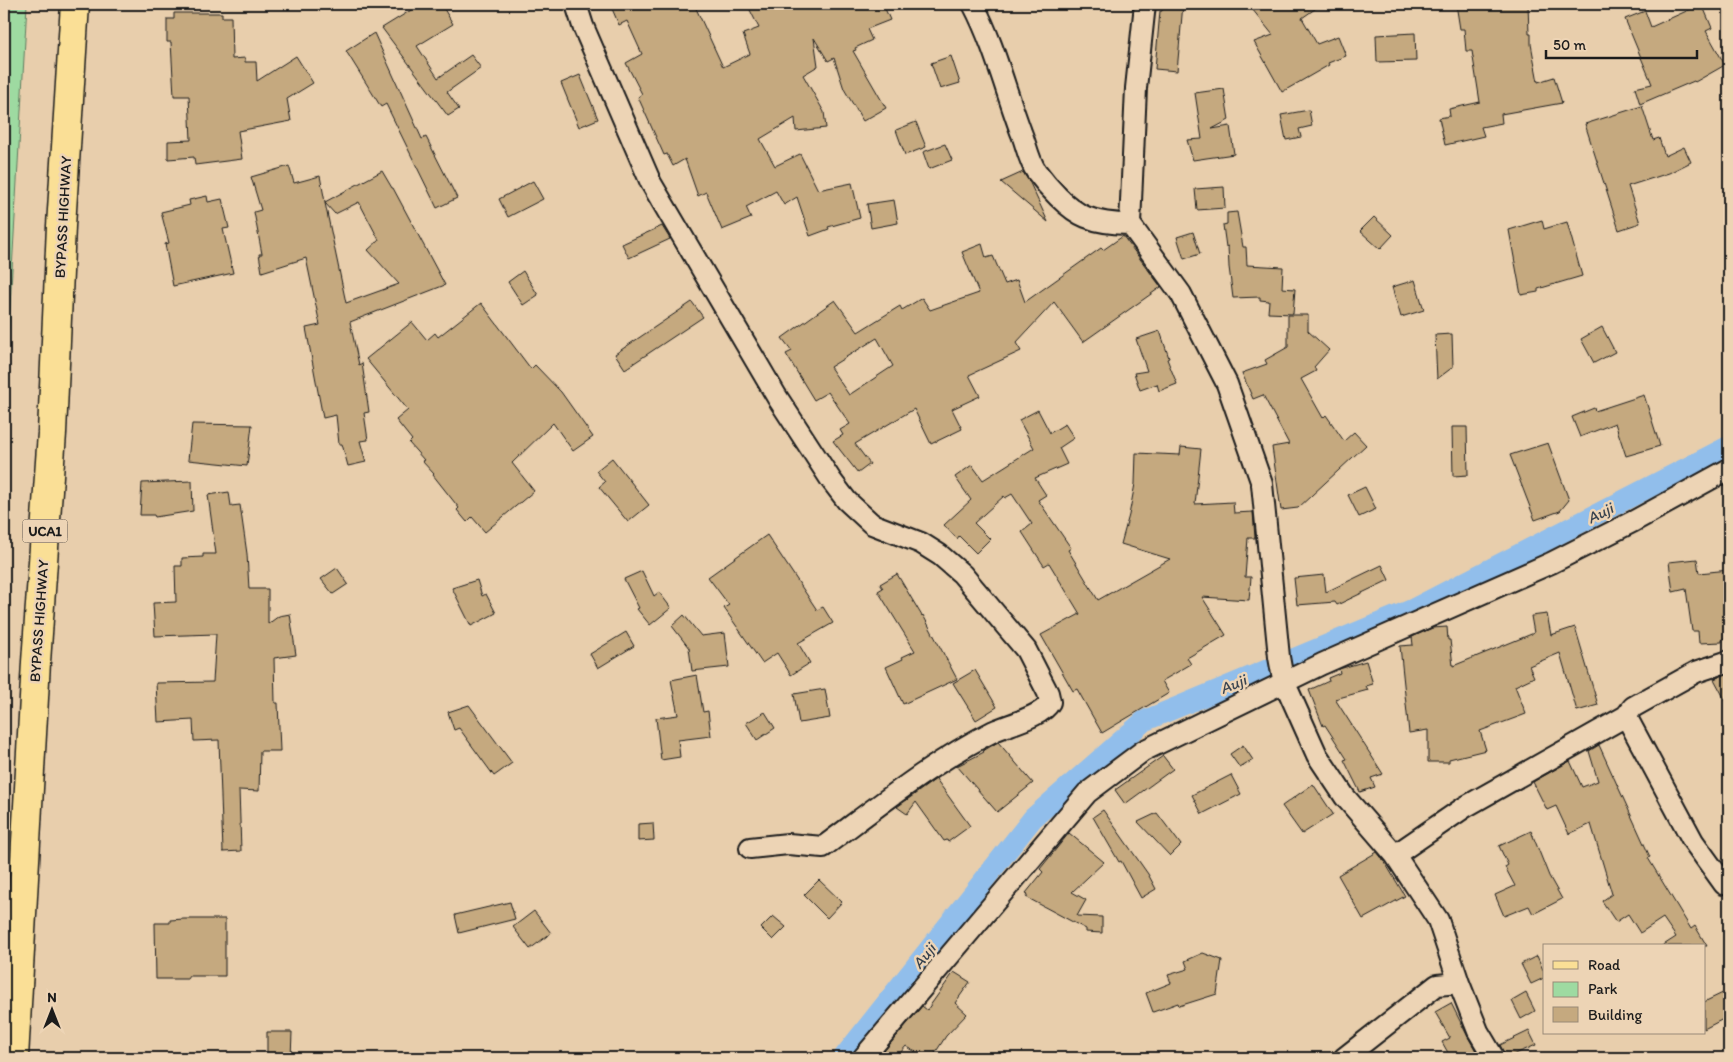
<svg xmlns="http://www.w3.org/2000/svg" width="1733" height="1062" font-family="Itim,sans-serif">
  <style>
    .green { fill: #9edaa1; stroke: #5d7b5e }
    .lines { fill: none; stroke-linecap: round; stroke-linejoin: round }
    .canal { stroke: #91beeb; stroke-width: 21 }
    .building { fill: #c5a97f; stroke: #1c1c1c; fill-rule: evenodd }
    .street-casing { stroke: #1c1c1c; stroke-width: 24 }
    .primary-casing { stroke: #1c1c1c; stroke-width: 31 }
    .street { stroke: #edd4b5; stroke-width: 20 }
    .primary { stroke: #fadf96; stroke-width: 28 }
    .labels { text-anchor: middle; dominant-baseline: central; stroke-width: 5; stroke-linejoin: round; paint-order: stroke }
    .shield { fill: #edd4b5; stroke: #5b534a; stroke-width: 1 }
    .shield-label { font-size: 14px; font-weight: bold; fill: #1c1c1c }
    .street-label { font-size: 15px; fill: #1c1c1c; stroke: #edd4b5 }
    .water-label { font-size: 16px; font-style: italic; fill: #394450; stroke: #edd4b5 }
  </style>
  <rect width="100%" height="100%" fill="#e8ceac"/>
  <filter id="ink" filterUnits="userSpaceOnUse"><feTurbulence type="fractalNoise" baseFrequency=".02" numOctaves="2"/><feDisplacementMap in="SourceGraphic" scale="10" xChannelSelector="R" yChannelSelector="G"/><feConvolveMatrix kernelMatrix="1 2 1 2 8 2 1 2 1" color-interpolation-filters="sRGB"/></filter>
  <g filter="url(#ink)">
    <path class="green" d="M4,4H27L4,412Z"/>
    <g class="lines">
      <path class="canal" d="M843,1058L1033,818L1144,721L1411,610L1729,446"/>
    </g>
    <path class="building" d="M421,4H441L453,24L417,46L438,78L471,55L481,68L447,92L459,109L448,116L382,28Z
      M610,4H694L723,67L750,54L743,34L759,28L747,4H883L890,20L867,29L872,40L855,48L856,50L853,51L886,108L863,121L844,89L834,58L828,61L814,38L818,66L803,75L824,112L826,128L796,131L795,118L760,139L775,166L800,154L818,190L852,183L860,218L828,227L829,229L810,236L797,197L784,205L776,191L746,207L751,218L722,230L706,192L698,196L685,159L673,166L667,154L664,155L638,97L642,94L626,63L642,54L627,21L619,25Z
      M1163,4H1183L1177,71L1155,69L1160,11H1162Z
      M1248,4H1322L1302,18L1317,44L1338,36L1346,56L1328,63L1329,65L1282,92L1254,42L1273,35Z
      M1456,4H1528L1529,34H1531V44L1538,82L1554,77L1562,103L1501,114L1502,123L1481,127L1484,136L1445,145L1439,118L1450,116L1449,109L1480,102L1472,51H1466L1464,29H1460Z
      M1702,4L1712,28L1706,31L1725,65L1695,82L1694,81L1640,104L1635,88L1652,84L1625,19L1645,11L1651,27Z
      M174,13H222V17H231L232,59L245,58V62H256L257,81L296,56L313,83L287,99L291,121L238,131L242,159L195,165L194,157L168,159V141L191,140L189,96H174L171,42H167V19H174Z
      M374,33L422,139L426,137L457,198L437,208L386,104L381,107L346,51Z
      M1415,33L1416,61L1377,62L1376,35Z
      M951,56L960,83L940,89L931,63Z
      M580,75L598,119L579,127L561,83Z
      M1224,89L1229,120L1212,129L1230,126L1234,154L1193,160L1187,140L1202,139L1195,93Z
      M1642,106L1653,140L1659,138L1665,156L1684,147L1691,162L1669,173L1628,186L1640,223L1619,230L1585,124Z
      M1309,110L1312,126L1299,129L1301,137L1286,140L1281,115Z
      M916,122L926,147L905,155L896,130Z
      M945,144L952,160L929,169L923,152Z
      M289,166L294,183L320,176L325,202L382,171L392,188H393L445,285L350,322L359,365L362,363L369,412L364,413L368,440L360,441L366,462L348,466L342,444H339L336,415L323,418L306,328L320,325L306,258L262,272L259,254H262L254,212L261,210L251,177ZM359,202L379,240L368,250L399,284L346,303L325,203L335,214Z
      M1023,172L1030,183L1048,222L1001,182Z
      M533,181L543,199L508,217L499,199Z
      M1224,187L1225,208L1197,210L1195,189Z
      M207,196L208,202L222,199L229,228L223,229L233,273L173,286L165,244L169,243L161,212L190,205L189,200Z
      M894,200L898,223L871,228L867,204Z
      M1237,212L1243,247H1246L1247,265L1283,267L1282,288L1295,289L1293,314L1268,313L1269,301L1260,300V297L1233,298L1229,267L1228,246L1226,247L1223,225L1227,224V213Z
      M1374,217L1393,235L1380,249L1360,231Z
      M1542,220L1544,229L1567,222L1582,276L1538,289V292L1521,295L1509,230Z
      M662,226L670,239L629,258L622,244Z
      M1193,232L1200,254L1184,259L1177,237Z
      M1123,236L1161,287L1083,342L1054,302L1016,343L1021,351L969,375L980,396L952,409L962,429L931,444L914,409L855,444L870,464L858,473L833,441L843,435L840,430L850,424L828,392L814,400L786,354L792,351L782,338L835,300L858,332L900,306L902,310L922,298L930,310L979,293L962,252L982,244L986,258L993,256L1005,284L1017,280L1025,302L1101,248L1103,250ZM877,338L893,366L849,395L830,367Z
      M523,271L538,295L523,305L508,282Z
      M1415,280L1424,310L1401,317L1392,287Z
      M692,302L703,317L625,369L615,354Z
      M481,303L531,369L535,365L561,392L593,437L573,451L553,423L512,463L534,491L485,532L472,517L467,522L457,510L459,508L433,475L434,474L422,461L424,460L409,443L412,440L396,420L408,410L366,359L412,322L427,340L435,333L438,337Z
      M1288,315H1308V331L1329,350L1314,367L1316,371L1301,379L1323,418L1326,415L1344,441L1354,432L1366,445L1298,508L1281,510L1272,447L1289,444L1263,395L1253,399L1242,373L1267,364L1265,360L1288,347Z
      M1602,327L1615,352L1594,363L1581,339Z
      M1160,331L1169,358L1167,359L1177,384L1159,391L1157,384L1140,390L1134,373L1147,371L1136,339Z
      M1452,334L1453,367L1437,379L1435,335Z
      M1644,395L1660,446L1626,456L1615,423L1580,437L1572,417L1594,408L1595,411Z
      M1038,410L1050,433L1065,424L1074,438L1059,448L1067,464L1035,478L1046,495L1038,500L1071,548L1068,550L1098,600L1170,559L1121,544L1129,515L1135,484L1136,453L1180,455L1181,447L1201,449L1195,504L1233,502L1234,513L1253,512L1255,538H1248L1245,577H1251L1249,600L1202,597L1226,635L1187,658L1191,664L1162,681L1169,693L1102,733L1077,689L1073,691L1041,635L1080,614L1049,563L1044,566L1022,532L1032,524L1012,494L1005,498L1004,496L974,523L990,539L976,553L959,536L957,539L944,525L971,500L955,477L972,465L983,480L1034,448L1019,420Z
      M192,424L252,425L247,466L188,460Z
      M1452,427H1467L1468,475L1453,476Z
      M1548,443L1569,500L1560,511L1535,520L1510,455Z
      M612,458L649,505L628,522L599,487L605,482L596,471Z
      M192,481L193,511L155,517L154,515H140L142,483Z
      M1365,487L1376,509L1359,517L1348,495Z
      M229,492L231,506L240,505L247,554L249,589H268V624L279,616L290,614L296,655L274,658L275,703H278L280,751H260L259,791L239,790L241,851L223,852L219,740L194,741L193,720L158,722L156,683L213,682L216,634L155,636L153,603L176,602L175,566H182V558L203,557V554H216L208,495Z
      M767,535L817,610L823,607L833,623L798,643L810,663L791,675L777,653L762,663L724,608L729,605L708,577Z
      M1697,559L1699,573L1729,570V638L1722,639V642L1699,643L1698,631H1692L1686,589L1673,592L1669,562Z
      M1382,565L1389,580L1337,605L1335,602L1297,605L1294,578L1324,575L1326,592Z
      M337,568L348,584L333,594L321,579Z
      M642,571L654,596L659,592L671,608L650,625L637,609L639,608L624,579Z
      M897,574L922,616L923,615L957,679L903,704L886,667L903,659L902,657L915,651L878,591L883,588L880,584Z
      M477,580L482,596L486,594L496,613L471,626L452,588Z
      M1547,614L1551,635L1575,627L1598,705L1577,711L1560,653L1529,666L1534,677L1515,686L1526,714L1480,731L1486,750L1449,759V762H1428V730L1409,733L1400,646L1413,645L1412,637L1432,628L1447,627L1448,640H1450L1453,666L1534,633L1531,616Z
      M684,615L701,636L725,633L729,667L692,671L689,648L672,626Z
      M626,632L634,646L598,668L590,654Z
      M1366,661L1373,684L1366,686L1368,690L1335,699L1383,774L1371,778L1375,787L1360,792L1344,760L1347,759L1325,725L1323,726L1309,690L1329,681L1328,678L1340,673L1339,669Z
      M975,670L997,707L976,720L953,683Z
      M1729,673V707L1714,679Z
      M697,675L703,712L708,711L711,736L678,740L680,757L661,760L656,718L678,715L671,680Z
      M825,689L830,718L799,723L794,694Z
      M469,705L512,763L494,776L459,728L454,730L448,712Z
      M765,712L775,728L757,740L746,723Z
      M998,742L1033,783L997,812L957,766L984,752L983,751Z
      M1243,745L1253,760L1240,768L1230,754Z
      M1599,745L1650,857L1648,858L1691,929L1695,926L1707,946H1662L1676,937L1663,918L1640,933L1628,914L1616,922L1602,901L1612,894L1591,824L1569,834L1556,806L1547,810L1533,782L1570,761L1582,787L1598,781L1589,751Z
      M1163,756L1173,769L1125,804L1115,790Z
      M1231,775L1241,794L1202,814L1192,795Z
      M936,779L970,826L948,842L947,840L944,841L916,802L907,814L897,807Z
      M1313,784L1333,814L1302,834L1282,806Z
      M1103,810L1148,874L1156,889L1141,898L1121,861L1119,862L1093,817Z
      M1157,813L1181,845L1170,856L1138,822Z
      M653,823L654,840L638,841V824Z
      M1531,831L1549,876L1562,899L1533,914L1529,906L1504,916L1495,895L1515,886L1505,867L1508,865L1499,846Z
      M1069,833L1104,862L1072,892L1086,900L1077,916L1102,917V933L1086,932V929L1026,897L1028,894L1026,893L1043,872L1040,869Z
      M1377,852L1384,861L1405,896L1363,919L1338,875Z
      M819,880L842,902L827,918L804,895Z
      M510,902L515,919L459,933L455,915Z
      M534,911L551,933L530,949L513,927Z
      M773,916L786,927L773,940L761,928Z
      M184,919H225V976H188V979H156L155,923H170V920Z
      M1203,953L1222,960L1217,994L1179,1006L1178,1003L1153,1012L1146,993L1171,983L1168,975L1188,969L1185,961Z
      M1537,956L1544,972V978L1531,984L1521,964Z
      M954,972L970,982L955,1003L967,1014L946,1036L932,1058H925L906,1046L896,1058H878L922,1006L927,1010Z
      M1729,990V1016L1704,1029V1002Z
      M1526,993L1535,1011L1521,1019L1512,1001Z
      M1451,1003L1468,1037L1480,1058H1451L1442,1042L1450,1038L1435,1012Z
      M1529,1031L1536,1045L1506,1058L1500,1045Z
      M267,1032H292L291,1058H267Z"/>
    <g class="lines">
      <defs>
        <path id="street" d="M576,4L583,26L651,183L777,397L831,480L847,501L872,524L921,543L940,555L962,574L1026,650L1048,693L1050,702C1042,717 1009,724 994,731C934,761 877,807 823,847L788,844L750,848
          M973,4C994,44 1005,89 1021,132C1026,144 1029,161 1036,171C1047,186 1068,210 1086,217C1101,223 1115,224 1130,224L1181,294L1227,384L1262,484L1279,657L1283,679L1317,755L1345,797L1395,855L1438,920L1459,983L1478,1031L1494,1058
          M1130,224L1136,88L1145,4
          M1626,716L1693,841L1724,884L1729,883
          M1395,855L1465,807L1626,716L1633,707L1696,672L1729,661
          M863,1058L1087,793L1143,751L1322,664L1551,563L1634,521L1729,469
          M1344,1058L1437,985L1459,983"/>
        <path id="primary" d="M14,1058L36,662L52,433L61,226L75,4"/>
      </defs>
      <use href="#street" class="street-casing"/>
      <use href="#primary" class="primary-casing"/>
      <use href="#street" class="street"/>
      <use href="#primary" class="primary"/>
    </g>
  </g>
  <g class="labels">
    <rect class="shield" x="22.5" y="519.5" width="45" height="23" rx="4"/>
    <g class="shield-label">
      <text x="45" y="531">UCA1</text>
    </g>
    <g class="street-label">
      <text transform="translate(63 217) rotate(-87)">BYPASS HIGHWAY</text>
      <text transform="translate(39 621) rotate(-86)">BYPASS HIGHWAY</text>
    </g>
    <g class="water-label">
      <text transform="translate(1600 513) rotate(-27)">Auji</text>
      <text transform="translate(1233 684) rotate(-23)">Auji</text>
      <text transform="translate(924 956) rotate(-52)">Auji</text>
    </g>
  </g>
  <rect width="1733" height="1062" fill="none" stroke="#edd4b5" stroke-width="20"/>
  <rect x="10" y="10" width="1713" height="1042" fill="none" stroke="#1c1c1c" stroke-width="2" filter="url(#ink)"/>
  <rect x="1543" y="944" width="162" height="90" fill="#edd4b5" stroke="#998a78"/>
  <rect x="1553" y="961" width="25" height="8" fill="#fadf96" stroke="#998a78"/>
  <text x="1588" y="970" font-size="15" fill="#1c1c1c">Road</text>
  <rect x="1553" y="982" width="25" height="15" fill="#9edaa1" stroke="#998a78"/>
  <text x="1588" y="994" font-size="15" fill="#1c1c1c">Park</text>
  <rect x="1553" y="1007" width="25" height="15" fill="#c5a97f" stroke="#998a78"/>
  <text x="1588" y="1020" font-size="15" fill="#1c1c1c">Building</text>
  <g transform="translate(52 1010)" stroke="#edd4b5" stroke-width="4" paint-order="stroke">
  <path d="M0-4L9 19L0 12L-9 19Z" fill="#1c1c1c"/>
  <text y="-8" font-size="14" font-weight="bold" text-anchor="middle" fill="#1c1c1c">N</text>
  </g>
  <path d="M1546 50v8h151v-8" fill="none" stroke="#1c1c1c" stroke-width="2.5"/>
  <text x="1553" y="50" font-size="15" fill="#1c1c1c" stroke="#edd4b5" stroke-width="4" paint-order="stroke">50 m</text>
</svg>
